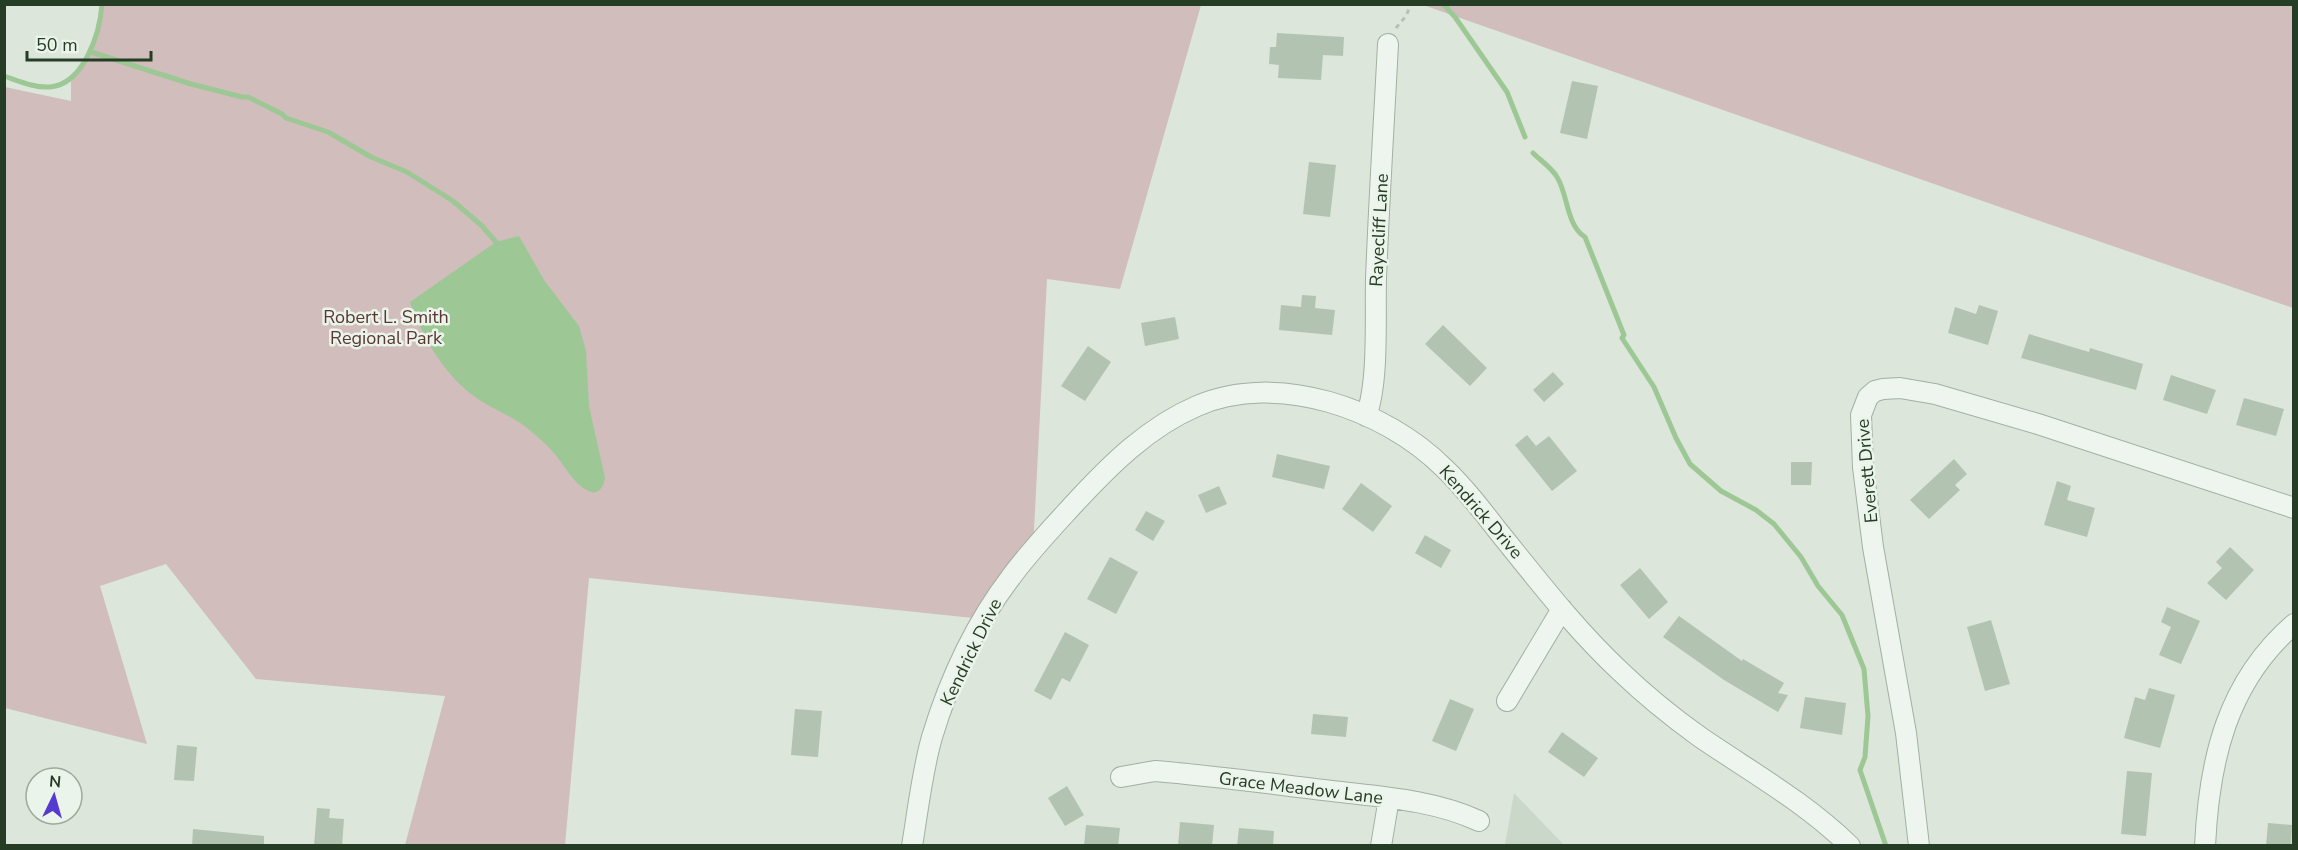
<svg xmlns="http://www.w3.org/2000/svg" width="2298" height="850" font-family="'Nunito Sans',sans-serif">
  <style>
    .built { fill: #cad8c9 }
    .green { fill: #d0bdbc }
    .water { fill: #9dc895 }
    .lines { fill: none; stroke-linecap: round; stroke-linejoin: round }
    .stream { stroke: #9dc895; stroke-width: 5 }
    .building { fill: #b3c3b2 }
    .minor-casing { stroke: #a2b0a1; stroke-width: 22 }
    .path { stroke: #b6c1b6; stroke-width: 3; stroke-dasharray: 4.5 4.5; stroke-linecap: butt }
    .minor { stroke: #eef5ee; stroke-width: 20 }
    .labels { text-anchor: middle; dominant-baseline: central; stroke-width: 5; stroke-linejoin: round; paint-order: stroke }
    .street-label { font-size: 18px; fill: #263d25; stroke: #ebf4ea }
    .park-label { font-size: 18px; fill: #593732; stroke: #ebf4ea }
  </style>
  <rect width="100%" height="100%" fill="#dce6db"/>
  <path class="built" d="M1514,793L1564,845H1505Z"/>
  <path class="green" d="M102,5H1201L1120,289L1047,279L1033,549L983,619L589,578L565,845H405L445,696L256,679L166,564L100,586L147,744L5,708V87L71,101V79L91,52L98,34Z
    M1423,5H2293V308L2037,220Z"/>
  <path class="water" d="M519,236L544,280L579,326L586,351L589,406L605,478C604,485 600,494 591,492C575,487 564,464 553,452C547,445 540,439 533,433C515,416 490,409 471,394C442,371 422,336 410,302L496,242Z"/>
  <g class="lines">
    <path class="stream" d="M1443,4L1455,17L1507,92L1525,137
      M91,52L191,84L242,97H248L282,114L286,118L328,132L371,157L407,172L453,201L481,225L496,242V247
      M4,76C19,81 34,88 50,87C84,84 100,33 102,4
      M1533,153C1540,160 1552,168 1557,177C1568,194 1566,225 1585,237L1624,335L1622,338L1654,387L1676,438L1690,464L1721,491L1756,510L1774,524L1801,557L1818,586L1842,615L1864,669L1868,716L1865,757L1860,770L1886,846"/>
  </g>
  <path class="building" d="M1277,33L1344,37L1343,56L1323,55L1321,80L1278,78L1279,65L1269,64L1270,47H1276Z
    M1572,81L1598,86L1587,139L1560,133Z
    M1309,162L1336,165L1330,217L1303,214Z
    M1302,295L1316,296L1315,308L1335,310L1332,335L1279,330L1281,305L1301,307Z
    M1979,305L1998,311L1988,345L1948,333L1955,307L1976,314Z
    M1175,317L1179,339L1145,346L1141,323Z
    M1443,325L1487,368L1470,386L1425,344Z
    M2029,334L2089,352L2090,348L2143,364L2136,390L2021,358Z
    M1088,346L1111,362L1085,401L1061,386Z
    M1553,372L1564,384L1544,402L1533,390Z
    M2171,375L2216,390L2207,414L2163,400Z
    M2244,398L2284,409L2276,436L2236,425Z
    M1527,435L1536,446L1549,436L1577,471L1552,491L1515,445Z
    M1277,454L1330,466L1324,489L1272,477Z
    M1954,459L1967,474L1955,485L1960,490L1929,519L1910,500Z
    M1791,462H1812L1811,485H1791Z
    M2057,481L2071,486L2067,500L2095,508L2087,537L2044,525Z
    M1361,483L1392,506L1373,532L1342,509Z
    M1219,486L1227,504L1206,513L1198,495Z
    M1146,511L1165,521L1153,541L1135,530Z
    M1425,535L1451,550L1441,568L1415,553Z
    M2230,547L2254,570L2226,600L2207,583L2222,568L2216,562Z
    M1110,557L1138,572L1116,614L1087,599Z
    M1640,568L1668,602L1649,619L1620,585Z
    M2167,607L2200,621L2181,664L2159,655L2171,627L2161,622Z
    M1679,616L1742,661L1743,659L1784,683L1778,693L1788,695L1778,712L1724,680L1663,637Z
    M1991,620L2010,684L1985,691L1967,627Z
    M1065,632L1089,645L1070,682L1062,678L1051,700L1034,691Z
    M2149,688L2175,695L2160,748L2124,738L2135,697L2145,700Z
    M1805,697L1846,703L1842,735L1800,728Z
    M1450,699L1474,709L1456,751L1432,741Z
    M795,709L822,711L818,757L791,755Z
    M1313,714L1348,717L1346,737L1311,734Z
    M1562,732L1598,758L1584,777L1548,752Z
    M177,745L197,747L194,781L174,780Z
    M2127,771L2152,773L2146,836L2121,834Z
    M1067,786L1084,815L1065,826L1048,798Z
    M317,808L330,809L329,818L344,819L342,846H314Z
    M1180,822L1214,825L1212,846H1178Z
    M2268,823L2292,825L2291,846H2266Z
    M1086,825L1120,828L1118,846H1084Z
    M1239,828L1274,831L1273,846H1237Z
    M193,829L264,836V846H192Z"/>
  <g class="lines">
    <defs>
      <path id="minor" d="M1366,416C1379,383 1375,315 1376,279C1379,200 1384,122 1388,44
        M1507,701L1562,609
        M1121,777L1155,771C1215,776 1273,784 1332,791C1382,797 1434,800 1479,821
        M912,846C918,810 922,772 932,737C949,681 975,624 1011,577C1030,551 1052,528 1074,504C1110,465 1148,427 1197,406C1277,371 1385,409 1444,468C1464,487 1481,509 1498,531C1537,579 1575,629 1620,671C1645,695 1672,717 1700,737C1751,772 1805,802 1850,846
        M1381,846L1389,798
        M1919,846L1906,733L1873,547L1863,467L1861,415L1868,397L1875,391L1883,389L1900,388L1935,394L2038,424L2294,508
        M2205,846C2209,760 2227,682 2294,624"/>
    </defs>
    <use href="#minor" class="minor-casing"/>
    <path class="path" d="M1396,28L1406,16L1411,4"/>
    <use href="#minor" class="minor"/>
  </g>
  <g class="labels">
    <g class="street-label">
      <text transform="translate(1379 230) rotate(-87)">Rayecliff Lane</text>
      <text transform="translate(1867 471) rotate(-95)">Everett Drive</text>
      <text transform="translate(1481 512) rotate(49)">Kendrick Drive</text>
      <text transform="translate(971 652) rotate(-64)">Kendrick Drive</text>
      <text transform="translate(1301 788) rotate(7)">Grace Meadow Lane</text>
    </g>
    <g class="park-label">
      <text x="386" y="317">Robert L. Smith<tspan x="386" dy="21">Regional Park</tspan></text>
    </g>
  </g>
  <rect width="2298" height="850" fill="none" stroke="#263d25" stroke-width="12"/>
  <g transform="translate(54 796) rotate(5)"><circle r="28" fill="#ebf4ea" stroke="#9cab9b" stroke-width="1.5"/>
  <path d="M0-4.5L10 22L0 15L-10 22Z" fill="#543ad1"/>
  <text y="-9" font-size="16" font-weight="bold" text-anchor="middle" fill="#263d25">N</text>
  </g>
  <path d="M27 51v9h124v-9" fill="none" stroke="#263d25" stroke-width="3"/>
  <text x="36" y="51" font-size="18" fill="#263d25" stroke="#ebf4ea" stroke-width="4.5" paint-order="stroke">50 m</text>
</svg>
